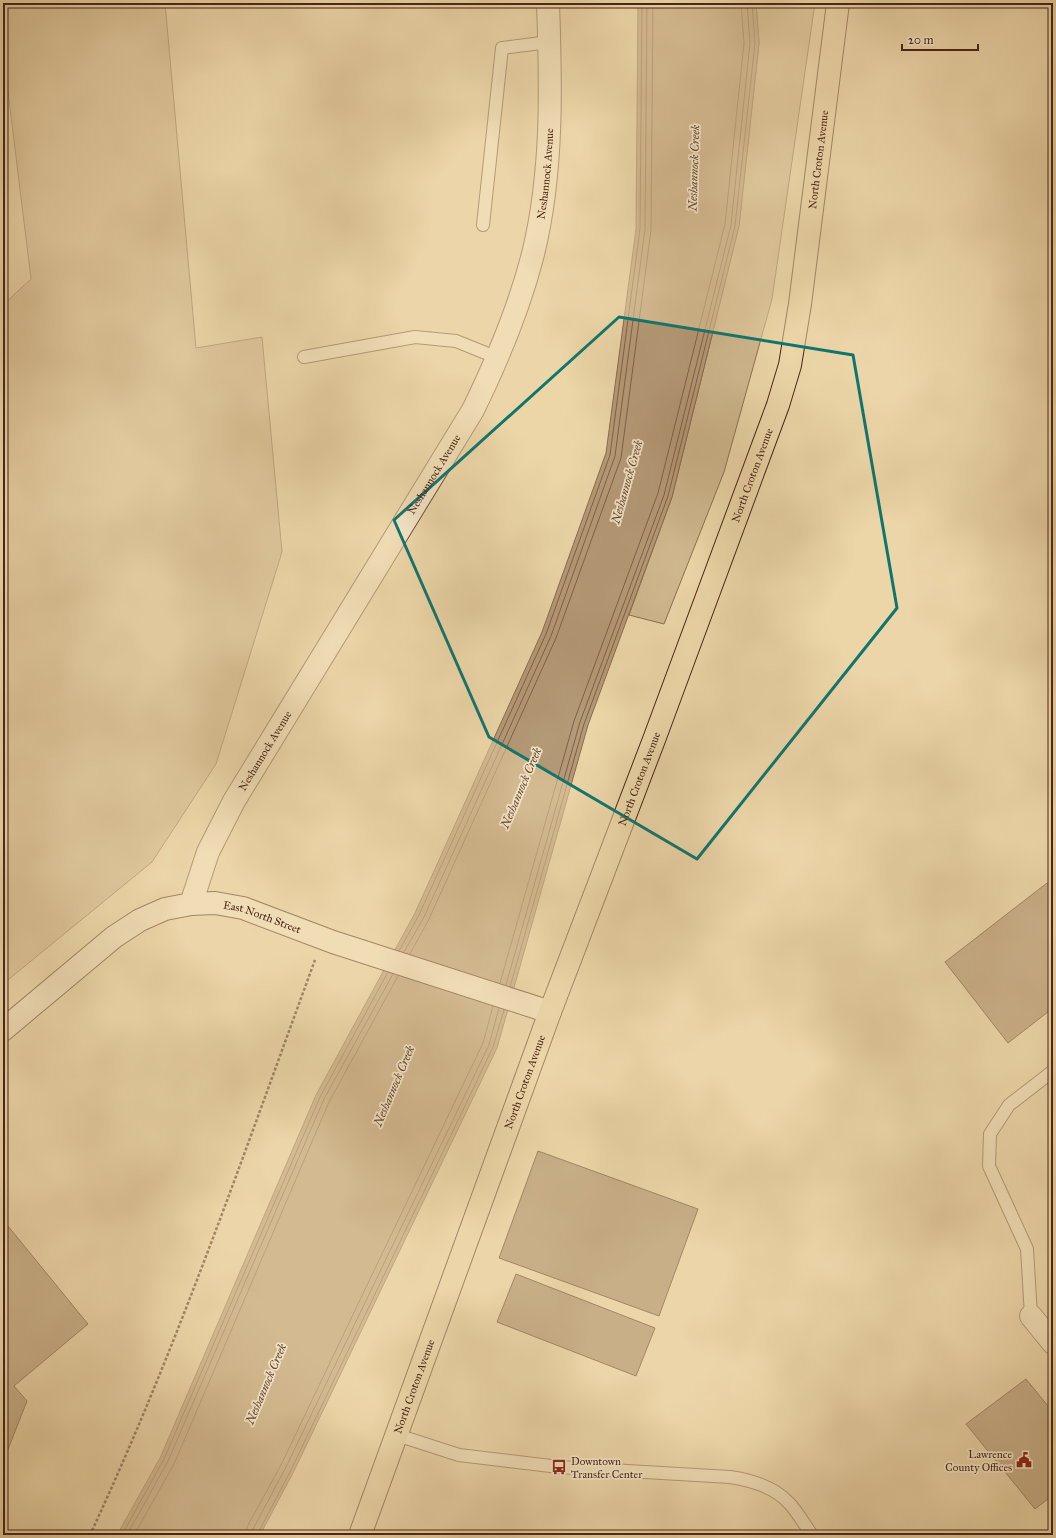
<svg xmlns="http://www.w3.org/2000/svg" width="1056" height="1538" font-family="'IM FELL Great Primer',serif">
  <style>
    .green { fill: #d0b88f; stroke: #8c6e53 }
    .water { fill: #b59a77; stroke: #8a6b51 }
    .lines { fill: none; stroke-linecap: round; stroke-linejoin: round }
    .shore { stroke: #7f6047; stroke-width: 1 }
    .building { fill: #9e8162; stroke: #492517 }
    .lane-casing { stroke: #72513b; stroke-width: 14 }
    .street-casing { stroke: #72513b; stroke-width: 24 }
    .secondary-casing { stroke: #492517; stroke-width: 24 }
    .primary-casing { stroke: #492517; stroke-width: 24 }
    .path { stroke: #492517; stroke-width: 2.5; stroke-dasharray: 3 2; stroke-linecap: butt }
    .lane { stroke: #f3e4c6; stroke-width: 12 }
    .street { stroke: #f3e4c6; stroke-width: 22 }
    .secondary { stroke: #f3e4c6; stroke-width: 22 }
    .primary { stroke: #ecd6a8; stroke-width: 22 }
    .marked { fill: none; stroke: #0f766e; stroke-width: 3; stroke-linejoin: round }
    .labels { text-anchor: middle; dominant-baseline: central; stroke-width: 3.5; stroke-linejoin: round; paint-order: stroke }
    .street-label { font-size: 11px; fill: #492517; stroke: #f3e4c6 }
    .poi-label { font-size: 11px; fill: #492517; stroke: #f3e4c6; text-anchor: end }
    .water-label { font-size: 12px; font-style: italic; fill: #64422f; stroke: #f3e4c6 }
  </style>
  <rect width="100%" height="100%" fill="#ecd6a8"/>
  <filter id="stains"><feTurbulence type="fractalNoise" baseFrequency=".005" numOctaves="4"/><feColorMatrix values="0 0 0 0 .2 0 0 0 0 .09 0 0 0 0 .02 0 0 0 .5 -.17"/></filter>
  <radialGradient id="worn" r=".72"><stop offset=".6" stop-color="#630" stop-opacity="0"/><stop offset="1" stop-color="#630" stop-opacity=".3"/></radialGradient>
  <path class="green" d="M3,3H165L196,348L262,337L282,552L216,764L152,862L3,984V305L31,279L3,51Z
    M756,3H815L772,299L724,472L664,624L629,615L672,497L739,226L759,43Z"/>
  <path class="water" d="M638,3H756L759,43L739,226L672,497L588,725L497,1048L294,1471L260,1535H117L160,1458L316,1095L415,913L542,632L606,453L636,229Z"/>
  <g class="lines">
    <path class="shore" d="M399,951L419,915L546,634L610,455L640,229L642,3
      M404,952L424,917L551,636L615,456L645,229L647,3
      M410,954L429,919L556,638L621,458L651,230L653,3
      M500,983L574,721L658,493L725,224L744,43L741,3
      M506,985L580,722L664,495L731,225L750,43L747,3
      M510,987L584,724L668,496L735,226L755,43L752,3
      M122,1535L164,1459L320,1097L388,972
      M127,1535L168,1461L324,1099L393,974
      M134,1535L174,1464L329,1102L398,976
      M246,1535L247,1527L281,1465L483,1043L493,1006
      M252,1535L253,1529L286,1467L489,1045L499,1008
      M257,1535L291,1470L493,1047L504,1010"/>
  </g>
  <path class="building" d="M1047,883L1053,891V1008L1008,1043L945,962Z
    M538,1151L698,1209L659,1316L499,1258Z
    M3,1220L88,1324L14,1386L27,1401L3,1462Z
    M516,1274L655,1328L636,1376L497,1322Z
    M1026,1379L1053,1412V1495L1035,1509L966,1424Z"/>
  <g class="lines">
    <defs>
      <path id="lane" d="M483,225L502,48L549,42
        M304,357L415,337L456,341L498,358
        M1031,1316L1027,1249L989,1166L990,1134L1009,1105L1053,1071
        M397,1435L459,1455L559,1467L730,1477C750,1480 773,1486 788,1502C797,1511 804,1524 812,1535"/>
      <g id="street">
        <path id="s1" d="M191,904L208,852L234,801L473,410C498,359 519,309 533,254C553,173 551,86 548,3"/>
        <path d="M1031,1316L1053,1343"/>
      </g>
      <g id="secondary">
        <path id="s2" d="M3,1030L114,937L140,920L165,909L191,904L215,903L243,908L333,942L550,1012"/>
      </g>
      <g id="primary">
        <path id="s3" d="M360,1535L550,1012L655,737L778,405L790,365L800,304L838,3"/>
      </g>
    </defs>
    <use href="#lane" class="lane-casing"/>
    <use href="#street" class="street-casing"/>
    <use href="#secondary" class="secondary-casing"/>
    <use href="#primary" class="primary-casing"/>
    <path class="path" d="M90,1535C177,1348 244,1153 315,960"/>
    <use href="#lane" class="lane"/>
    <use href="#street" class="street"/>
    <use href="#secondary" class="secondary"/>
    <use href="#primary" class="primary"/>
  </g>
  <path d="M0 0H1056V1538H0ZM619,317L853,355L897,608L697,859L489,737L394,520Z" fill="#ecd6a8" fill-opacity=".55" fill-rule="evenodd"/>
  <path class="marked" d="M619,317L853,355L897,608L697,859L489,737L394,520Z"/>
  <defs>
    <symbol id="civic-bare" viewBox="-9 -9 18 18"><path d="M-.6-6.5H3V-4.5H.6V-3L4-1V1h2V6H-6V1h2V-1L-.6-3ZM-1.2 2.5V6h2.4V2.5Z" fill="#8f2418" stroke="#f3e4c6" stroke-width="2.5" paint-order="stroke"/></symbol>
    <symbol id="bus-bare" viewBox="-9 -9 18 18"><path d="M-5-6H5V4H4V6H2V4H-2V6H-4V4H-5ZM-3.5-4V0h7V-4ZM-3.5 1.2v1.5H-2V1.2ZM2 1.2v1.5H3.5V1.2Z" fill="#8f2418" stroke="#f3e4c6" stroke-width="2.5" paint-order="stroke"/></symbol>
  </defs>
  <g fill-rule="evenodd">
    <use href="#civic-bare" x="1013" y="1449" width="22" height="22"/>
    <use href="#bus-bare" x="548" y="1456" width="22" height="22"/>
  </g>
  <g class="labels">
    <g class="street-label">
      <text stroke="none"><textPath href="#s3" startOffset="1454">North Croton Avenue</textPath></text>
      <text stroke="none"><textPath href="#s1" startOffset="819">Neshannock Avenue</textPath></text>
      <text stroke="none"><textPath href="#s1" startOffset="495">Neshannock Avenue</textPath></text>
      <text stroke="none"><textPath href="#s3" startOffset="1130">North Croton Avenue</textPath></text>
      <text stroke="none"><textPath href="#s1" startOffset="171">Neshannock Avenue</textPath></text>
      <text stroke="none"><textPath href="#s3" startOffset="806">North Croton Avenue</textPath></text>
      <text stroke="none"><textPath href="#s2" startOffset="303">East North Street</textPath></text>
      <text stroke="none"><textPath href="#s3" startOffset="482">North Croton Avenue</textPath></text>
      <text stroke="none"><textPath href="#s3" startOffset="158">North Croton Avenue</textPath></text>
    </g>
    <g class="poi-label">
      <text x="1012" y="1454">Lawrence<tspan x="1012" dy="13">County Offices</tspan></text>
      <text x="571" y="1461" text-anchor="start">Downtown<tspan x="571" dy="13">Transfer Center</tspan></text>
    </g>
    <g class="water-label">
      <text transform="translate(694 168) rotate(-88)">Neshannock Creek</text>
      <text transform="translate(627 482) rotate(-74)">Neshannock Creek</text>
      <text transform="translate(521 788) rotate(-67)">Neshannock Creek</text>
      <text transform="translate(394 1086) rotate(-67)">Neshannock Creek</text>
      <text transform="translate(266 1384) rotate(-67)">Neshannock Creek</text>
    </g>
  </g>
  <rect width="1056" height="1538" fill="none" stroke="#ecd6a8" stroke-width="16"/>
  <rect x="4" y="4" width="1048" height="1530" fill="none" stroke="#492517" stroke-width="2"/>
  <rect x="8" y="8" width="1040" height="1522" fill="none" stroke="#492517"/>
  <path d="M902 44v6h76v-6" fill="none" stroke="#492517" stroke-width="2"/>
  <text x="908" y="44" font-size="12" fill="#492517" stroke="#f3e4c6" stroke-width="3" paint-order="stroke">20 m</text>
  <rect width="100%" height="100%" filter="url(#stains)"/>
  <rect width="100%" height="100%" fill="url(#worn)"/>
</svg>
